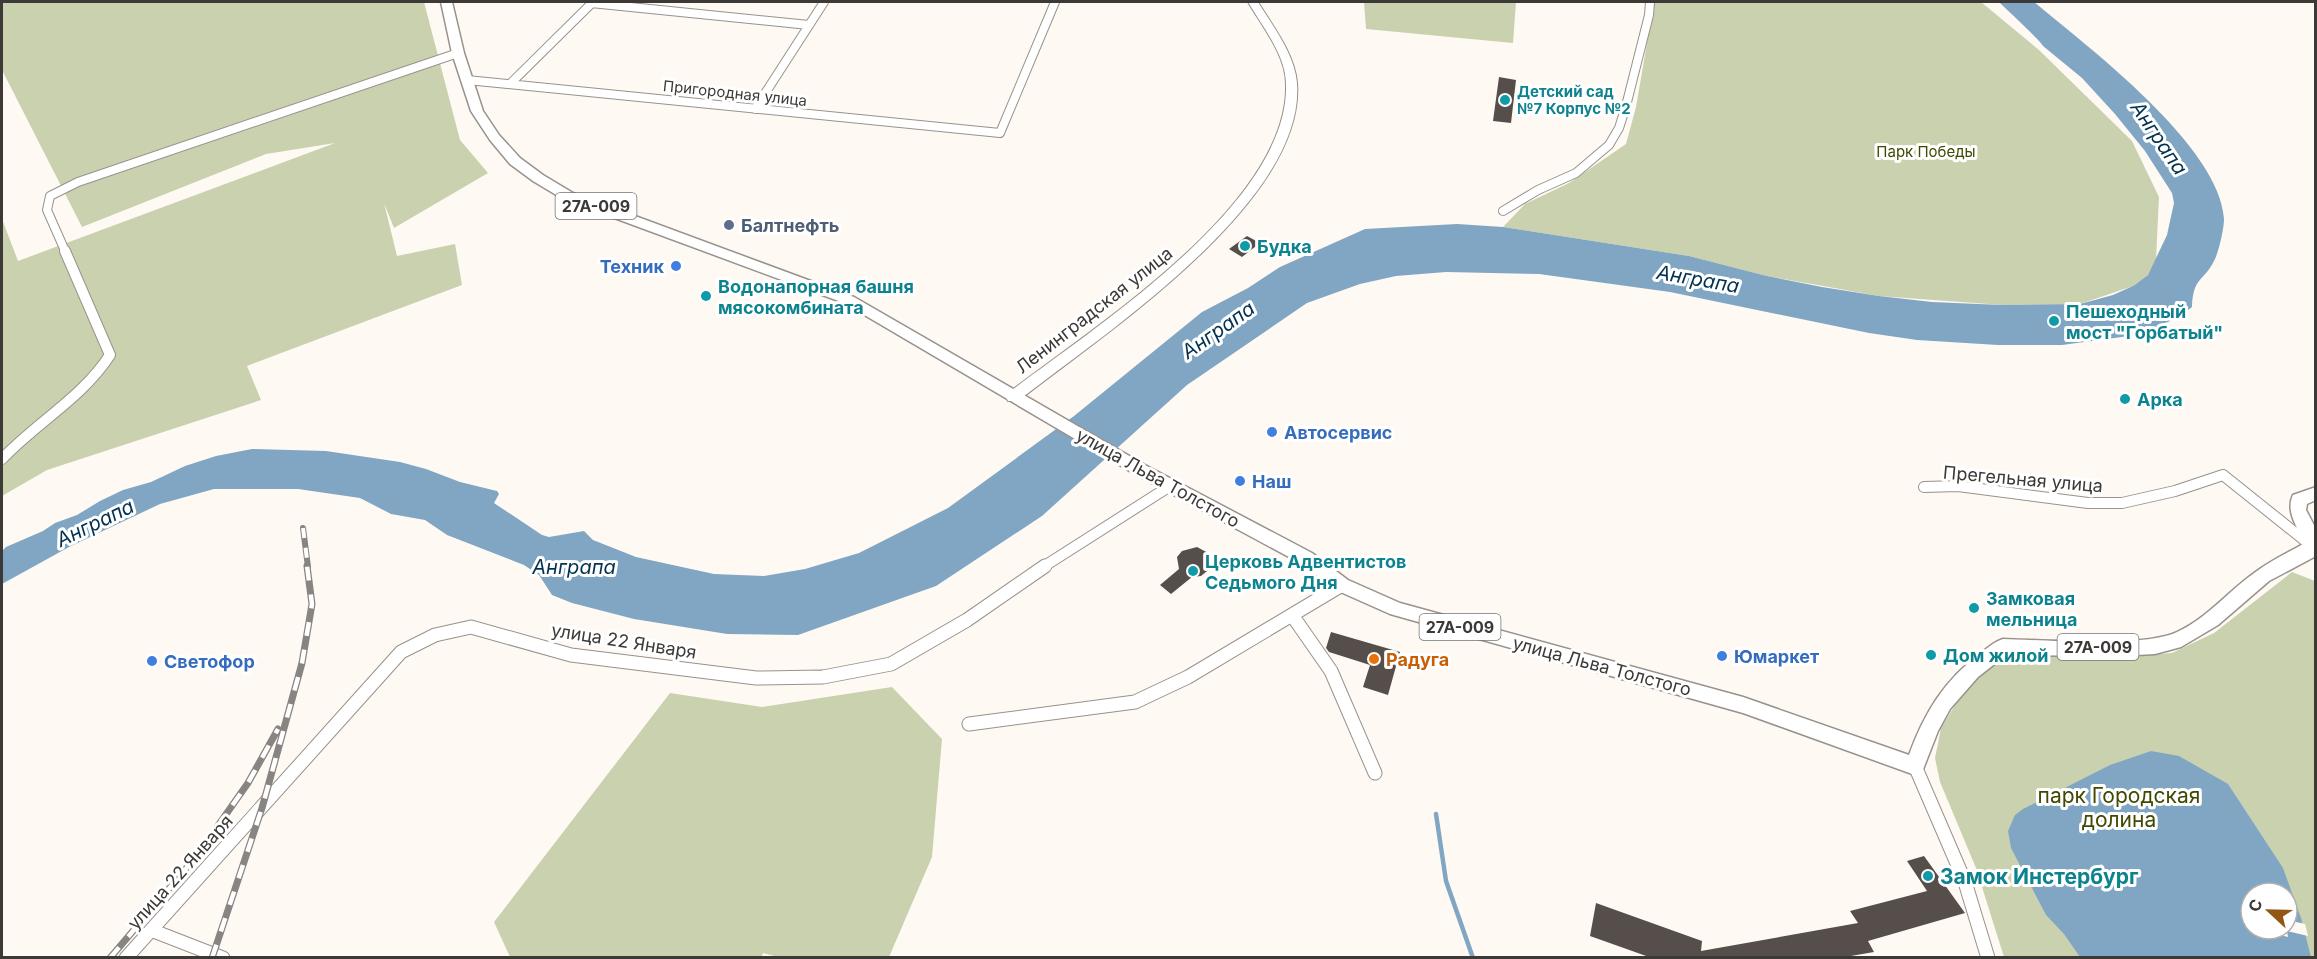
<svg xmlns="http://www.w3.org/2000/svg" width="2317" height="959" font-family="Inter,sans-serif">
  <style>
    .green { fill: #cad1af; fill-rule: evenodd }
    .water { fill: #81a6c4; fill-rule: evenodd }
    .pier { fill: #fff9f4 }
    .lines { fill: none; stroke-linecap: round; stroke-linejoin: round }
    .stream { stroke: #81a6c4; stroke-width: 4.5 }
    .building { fill: #554e4b }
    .street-far2-casing { stroke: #98918c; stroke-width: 10 }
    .street-far1-casing { stroke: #98918c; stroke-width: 12 }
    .street-casing { stroke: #98918c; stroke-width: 15 }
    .secondary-casing { stroke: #98918c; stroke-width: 2 }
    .primary-casing { stroke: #98918c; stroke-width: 3 }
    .street-far2 { stroke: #fff; stroke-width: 8 }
    .street-far1 { stroke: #fff; stroke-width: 10 }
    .street { stroke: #fff; stroke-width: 13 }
    .secondary { fill: #fff; fill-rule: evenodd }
    .primary { fill: #fff; fill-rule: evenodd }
    .rail-far1-casing { stroke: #888481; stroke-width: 6 }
    .rail-casing { stroke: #888481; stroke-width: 7 }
    .rail-far1 { stroke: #fff; stroke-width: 4; stroke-dasharray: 10; stroke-linecap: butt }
    .rail { stroke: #fff; stroke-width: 4.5; stroke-dasharray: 14; stroke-linecap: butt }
    .culture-dot { fill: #0f9aa8; stroke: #fff; stroke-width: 2 }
    .service-dot { fill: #5c6f8a; stroke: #fff; stroke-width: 2 }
    .shop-dot { fill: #3f7fe0; stroke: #fff; stroke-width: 2 }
    .food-dot { fill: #e8710a; stroke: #fff; stroke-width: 2 }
    .labels { text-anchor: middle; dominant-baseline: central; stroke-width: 6; stroke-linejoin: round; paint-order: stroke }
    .far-culture-label { font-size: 15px; font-weight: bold; fill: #0d838f; stroke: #fff; text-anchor: start }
    .far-street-label { font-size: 15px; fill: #3c3937; stroke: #fff }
    .far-park-label { font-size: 15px; fill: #414a00; stroke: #fff }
    .shield { fill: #fff; stroke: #767473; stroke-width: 1.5 }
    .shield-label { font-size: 16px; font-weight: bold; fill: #3c3937 }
    .service-label { font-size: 18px; font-weight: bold; fill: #4e5e75; stroke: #fff; text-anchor: start }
    .culture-label { font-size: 18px; font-weight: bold; fill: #0d838f; stroke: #fff; text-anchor: start }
    .shop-label { font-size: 18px; font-weight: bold; fill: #366cbe; stroke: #fff; text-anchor: start }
    .street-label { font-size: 18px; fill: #3c3937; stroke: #fff }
    .food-label { font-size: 18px; font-weight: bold; fill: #c56008; stroke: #fff; text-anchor: start }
    .water-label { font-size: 20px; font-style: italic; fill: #023250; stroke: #fff }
    .near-park-label { font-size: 21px; fill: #414a00; stroke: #fff }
    .near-culture-label { font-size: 21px; font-weight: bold; fill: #0d838f; stroke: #fff; text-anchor: start }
  </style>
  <rect width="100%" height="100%" fill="#fff9f4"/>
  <path class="green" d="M2,2H424L460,140L488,173L394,228L384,203L397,256L455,244L462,285L247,366L261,400L47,470L2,496V219L18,261L335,143L266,154L82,227L2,70Z
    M1364,2H1516L1513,43L1366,29Z
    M1654,2H1981L2039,50L2132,141L2159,197L2156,260L2148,275L2136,285L2080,304L2002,305L1879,296L1767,276L1689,256L1503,227L1525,204L1569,183L1626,144L1636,107Z
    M2292,572L2315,581V957H2004L1976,868L1940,782L1935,758L1941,728L1957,702L1976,678L2003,657L2041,655L2105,658L2172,653L2214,633ZM2251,893H2287V929H2251Z
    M892,687L942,739L932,857L889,957L782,958L763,953L761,958L510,957L494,922L670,693L762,707Z"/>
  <path class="water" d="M1999,2H2034C2088,47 2220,146 2224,219C2224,229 2219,250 2215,259C2205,281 2193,276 2192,307L2182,315L2144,334L2062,345H1998L1917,340L1869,333L1670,292L1539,274L1446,272L1396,276L1360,284L1307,303L1187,385L1042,516L936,586L798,635L727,634L634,619L572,603L552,595L539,575L524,565L447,535L425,520L391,514L360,498L298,489H214L160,504L69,547L2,584V551L6,547L43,531L55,523L77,515L100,501L123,490L151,482L185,466L216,456L252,449L326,451L400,462L426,469L460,482L497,491L499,494L494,503L542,535L549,537L584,531L593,540L636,557L714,574L764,576L805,569L859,553L948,508L1074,416L1202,312L1248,288L1280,267L1365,229L1457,224L1503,227L1689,256L1767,276L1822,287L1879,296L1932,302L2002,305L2080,304L2113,295L2135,285L2148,275L2167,235L2174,203L2172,193L2145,151L2115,114L2082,78L2043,46C2041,41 2006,9 1999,2Z
    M2151,751L2179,756L2228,784L2283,868L2301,918L2311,957H2080L2064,934L2046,915L2011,848L2008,831L2015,815L2023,809L2110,765ZM2251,893H2287V929H2251Z"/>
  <path class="pier" d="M2287,920L2305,924L2308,936L2287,931L2288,937L2258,929H2287Z"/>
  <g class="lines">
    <path class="stream" d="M1436,814L1446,881L1473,958"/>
  </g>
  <path class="building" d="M1499,77L1516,80L1511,123L1493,121Z
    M1247,236L1260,243L1242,257L1229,249Z
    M1197,547L1210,554L1212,567L1201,576L1192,577L1171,594L1160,585L1179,569L1177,557L1182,551Z
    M1331,632L1400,652L1388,695L1363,687L1370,665L1329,652L1326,648Z
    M1924,856L1965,913L1868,941L1874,952L1845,957H1649L1590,936L1596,903L1702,941L1701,951L1858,923L1850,911L1927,891L1907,861Z"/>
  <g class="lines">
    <defs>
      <path id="street-far2" d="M591,3L809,25
        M467,80L1000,133L1055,2
        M510,84L593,2
        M755,109L824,2
        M1503,211L1538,190L1576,173L1609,145L1619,128L1626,106L1649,15L1650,2
        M66,253L47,210L50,196L78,182L458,53"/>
      <path id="street-far1" d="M2,459C37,422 82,398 110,355L65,251
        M1924,487L1958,486L2088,503H2122L2175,491L2223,475L2313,547
        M1043,567L1170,486"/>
      <path id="street" d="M1292,615L1331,671L1375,773
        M969,724L1135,702L1188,677L1342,585
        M1915,766L1965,882L1988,958
        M151,930L223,958
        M126,958L401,652L435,635L471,627L571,655L756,678L823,677L891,664L967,620L1045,566"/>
      <path id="secondary" d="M1248,2H1258C1272,25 1295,54 1297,83C1306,202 1102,335 1018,401H1008L1006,397L1008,393C1093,328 1290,203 1286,84C1286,55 1262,26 1248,2Z"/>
      <path id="primary" d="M441,2H452L464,53L483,111L499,135L520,158L543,175L573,193L854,297L1145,465L1312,553L1348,580L1400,603L1743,697L1909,755C1924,714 1944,680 1980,654C1987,648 1994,642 2003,639C2044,640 2143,648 2177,632C2208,618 2229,590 2257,571C2272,560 2289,552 2305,543C2298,529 2285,511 2293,495L2316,487V500L2307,504L2306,510L2316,529V556L2269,581L2218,625L2181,647L2155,654L2119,656L2006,655L1978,677L1950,709L1938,731L1922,772L1915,775L1743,713L1390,614L1336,590L1300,563L1133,473L844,303L563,199L533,181L510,164L490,140L471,111L452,53Z"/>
    </defs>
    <use href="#street-far2" class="street-far2-casing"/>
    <use href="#street-far1" class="street-far1-casing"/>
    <use href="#street" class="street-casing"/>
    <use href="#secondary" class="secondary-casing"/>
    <use href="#primary" class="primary-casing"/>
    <use href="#street-far2" class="street-far2"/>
    <use href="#street-far1" class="street-far1"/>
    <use href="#street" class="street"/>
    <use href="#secondary" class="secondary"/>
    <use href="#primary" class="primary"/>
    <defs>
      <path id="rail-far1" d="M303,528L308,567"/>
      <path id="rail" d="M110,958L196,857L248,783L278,729
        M212,958L262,808L302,663L312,604L307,566"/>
    </defs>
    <use href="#rail-far1" class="rail-far1-casing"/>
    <use href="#rail" class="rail-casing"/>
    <use href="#rail-far1" class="rail-far1"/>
    <use href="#rail" class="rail"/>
  </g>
  <g class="culture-dot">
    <circle cx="1505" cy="100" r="6"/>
    <circle cx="1245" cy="246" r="6"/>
    <circle cx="706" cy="296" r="6"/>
    <circle cx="2054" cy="321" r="6"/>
    <circle cx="2125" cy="399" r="6"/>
    <circle cx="1193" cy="571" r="6"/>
    <circle cx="1974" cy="608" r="6"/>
    <circle cx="1931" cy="655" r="6"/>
    <circle cx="1928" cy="876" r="6"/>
  </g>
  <circle class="service-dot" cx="729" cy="225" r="6"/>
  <g class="shop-dot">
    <circle cx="676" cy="266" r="6"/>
    <circle cx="1272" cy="432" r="6"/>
    <circle cx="1240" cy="481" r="6"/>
    <circle cx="1722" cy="656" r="6"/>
    <circle cx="152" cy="661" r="6"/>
  </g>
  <circle class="food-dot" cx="1374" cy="659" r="6"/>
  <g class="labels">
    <g class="far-culture-label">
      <text x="1517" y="91">Детский сад<tspan x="1517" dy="17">№7 Корпус №2</tspan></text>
    </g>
    <g class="far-street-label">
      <text transform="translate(735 93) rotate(6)">Пригородная улица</text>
    </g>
    <g class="far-park-label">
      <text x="1926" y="151">Парк Победы</text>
    </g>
    <g class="shield">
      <rect x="555.5" y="193" width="81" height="26" rx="4.5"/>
      <rect x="1419.5" y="614" width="81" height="26" rx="4.5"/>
      <rect x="2057.5" y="634" width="81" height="26" rx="4.5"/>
    </g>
    <g class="shield-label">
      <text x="596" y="206">27А-009</text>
      <text x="1460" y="627">27А-009</text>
      <text x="2098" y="647">27А-009</text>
    </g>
    <g class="service-label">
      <text x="741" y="225">Балтнефть</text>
    </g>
    <g class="culture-label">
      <text x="1257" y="246">Будка</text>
      <text x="718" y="286">Водонапорная башня<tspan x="718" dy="21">мясокомбината</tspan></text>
      <text x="2066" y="311">Пешеходный<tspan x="2066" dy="21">мост "Горбатый"</tspan></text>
      <text x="2137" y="399">Арка</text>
      <text x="1205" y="561">Церковь Адвентистов<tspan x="1205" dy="21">Седьмого Дня</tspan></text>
      <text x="1986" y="598">Замковая<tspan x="1986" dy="21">мельница</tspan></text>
      <text x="1943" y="655">Дом жилой</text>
    </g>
    <g class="shop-label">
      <text x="664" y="266" text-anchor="end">Техник</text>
      <text x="1284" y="432">Автосервис</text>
      <text x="1252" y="481">Наш</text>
      <text x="1734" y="656">Юмаркет</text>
      <text x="164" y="661">Светофор</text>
    </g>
    <g class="street-label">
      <text transform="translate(1094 310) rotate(-38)">Ленинградская улица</text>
      <text transform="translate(1158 478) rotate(29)">улица Льва Толстого</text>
      <text transform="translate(2023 479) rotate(5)">Прегельная улица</text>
      <text transform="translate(624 641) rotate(9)">улица 22 Января</text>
      <text transform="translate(1602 666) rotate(15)">улица Льва Толстого</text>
      <text transform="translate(180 872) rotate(-48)">улица 22 Января</text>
    </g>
    <g class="food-label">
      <text x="1386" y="659">Радуга</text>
    </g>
    <g class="water-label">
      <text transform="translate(2159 138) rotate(56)">Анграпа</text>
      <text transform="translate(1698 279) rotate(10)">Анграпа</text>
      <text transform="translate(1218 330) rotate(-35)">Анграпа</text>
      <text transform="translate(95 523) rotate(-26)">Анграпа</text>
      <text x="574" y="567">Анграпа</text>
    </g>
    <g class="near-park-label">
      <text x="2119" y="795">парк Городская<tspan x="2119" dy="24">долина</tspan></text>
    </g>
    <g class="near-culture-label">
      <text x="1940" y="876">Замок Инстербург</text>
    </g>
  </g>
  <rect width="2317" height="959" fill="none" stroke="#3c3937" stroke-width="6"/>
  <g transform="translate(2269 911) rotate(292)"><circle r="28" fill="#ffffff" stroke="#b1b0af" stroke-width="1.5"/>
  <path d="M0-4.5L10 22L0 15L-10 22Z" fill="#915814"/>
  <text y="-9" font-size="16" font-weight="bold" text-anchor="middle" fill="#3c3937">С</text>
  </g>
</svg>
